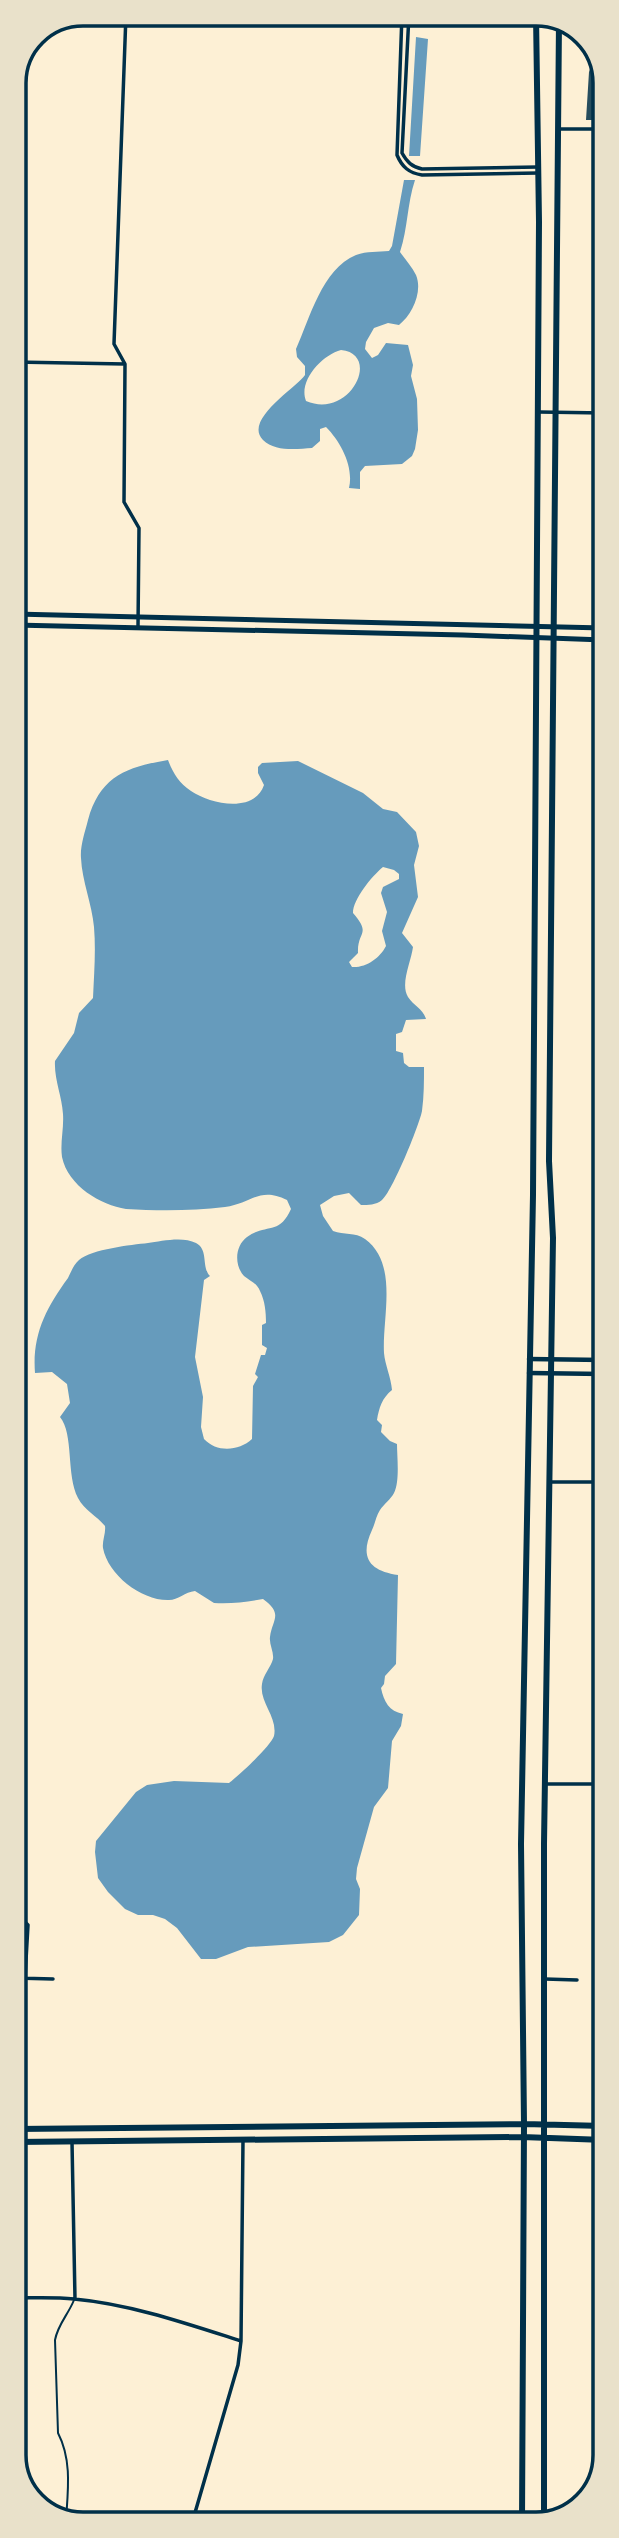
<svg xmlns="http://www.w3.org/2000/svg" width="619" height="2538" font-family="'Source Sans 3',sans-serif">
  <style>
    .water { fill: #669bbc; fill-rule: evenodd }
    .building { fill: #264d5e }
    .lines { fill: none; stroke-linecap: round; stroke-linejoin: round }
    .service { stroke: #003049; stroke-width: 2 }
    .minor { stroke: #003049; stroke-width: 3.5 }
    .tertiary { stroke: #003049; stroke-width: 4.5 }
    .secondary { stroke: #003049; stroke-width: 5 }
    .primary { stroke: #003049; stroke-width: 6 }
    .rim { fill: none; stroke: #003049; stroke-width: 3.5 }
  </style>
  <rect width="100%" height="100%" fill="#fdf0d5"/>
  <path class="water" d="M416,37L428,39L420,156H409Z
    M404,180H415C407,204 408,228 400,252C405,259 412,267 416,275C423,292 412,315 399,325L388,323L374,328L366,342L365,349L372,358L378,355L386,343L408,345L413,365L411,376L417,399L418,430L415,449L412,456L402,464L365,466L360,472V489L349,488C354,467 341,442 326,427L320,429V441L312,448C297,449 275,452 263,440C243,420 296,388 305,375V366L297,357L296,349C310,318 322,269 356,255C367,251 378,252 389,251L392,246ZM341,350C382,354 350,420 306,401C298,381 322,355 341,350Z
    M168,760C173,773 179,783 191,791C210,804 254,814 264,785L258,773V767L262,763L298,761L363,793L383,809L397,812L416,832L419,846L414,865L418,897L402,933L413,947C411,962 400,984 408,997C414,1006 423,1009 426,1019L406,1020L402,1032L396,1034V1051L403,1053L404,1063L409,1067H424C424,1081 424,1096 422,1111C419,1126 392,1192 382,1200C376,1205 368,1205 361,1205L349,1193L334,1196L320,1205L323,1216L333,1231C344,1235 355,1232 365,1239C399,1264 382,1317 384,1353C385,1365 391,1377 392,1390C382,1398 379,1408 377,1420L382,1425L381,1432L390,1441L397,1444C397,1457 400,1481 394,1493C391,1499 384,1504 380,1510C376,1516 375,1524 372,1530C359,1558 370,1571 398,1575L396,1664L385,1676L384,1684L381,1688C384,1702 389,1711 403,1714L401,1726L392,1741L388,1788L374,1807L357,1868L356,1879L360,1889L359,1915L343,1935L329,1942L248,1947L216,1959H201L177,1928L165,1919L153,1915H138L125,1909L108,1892L98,1878L95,1852L96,1841L136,1792L147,1785L174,1781L229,1783C238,1776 271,1746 274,1736C278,1717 259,1702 262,1684C263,1675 271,1667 273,1659C274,1652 269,1644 270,1637C272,1620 284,1614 263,1599C247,1602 231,1604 214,1603L195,1591C185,1592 178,1600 169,1600C142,1601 108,1575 103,1548C102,1541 106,1533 105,1526C97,1516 84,1510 78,1498C66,1475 74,1434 60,1417L70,1403L67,1384L52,1372L35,1373C32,1335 46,1308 68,1278C71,1272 74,1264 79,1260C92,1249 131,1245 148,1243C161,1241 183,1236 196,1243C209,1250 201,1267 210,1276L204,1280L195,1357L203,1397L201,1427L204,1439C217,1453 239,1451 252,1439L253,1386L258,1377L255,1374L261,1355H265L267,1348L262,1345V1325L266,1323C266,1312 265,1301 260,1291C257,1283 250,1281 244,1276C234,1265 235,1246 247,1237C266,1223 279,1236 291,1209L287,1200C259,1186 251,1204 225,1207C193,1211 158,1211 126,1209C101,1205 68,1186 62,1157C60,1143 64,1129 63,1114C62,1096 54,1079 55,1061L74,1033L79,1013L93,998C94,975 96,951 94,927C92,904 82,881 81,858C80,846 85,832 88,820C100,776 127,767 168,760ZM383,867L394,870L399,874V879L383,887L381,893L387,912L382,931L386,946C380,958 366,968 352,967L349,962L358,953C357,931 372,935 353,913C353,899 372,876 383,867Z"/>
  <path class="building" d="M598,58L604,70V120H586L589,72L591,66Z"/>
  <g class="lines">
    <path class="service" d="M66,2520C68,2490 72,2460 58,2433L55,2340C58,2324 68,2315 74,2300"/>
    <path class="minor" d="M126,14L114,344L125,364L124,502L139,528L138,627
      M402,14L397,155C402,167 409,173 422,175L538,173
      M409,14L402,153C407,162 412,167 422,169L538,167
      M559,129H604
      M14,362L125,364
      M539,412L604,413
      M551,1482H604
      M545,1784H605
      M15,1920L24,1921L28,1925L25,1978
      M15,1978L53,1979
      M545,1979L577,1980
      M72,2142L75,2299
      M15,2298C35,2298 55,2297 74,2299C130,2304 188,2324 241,2341
      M192,2523L238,2365L241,2341L243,2140"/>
    <path class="tertiary" d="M529,1359L604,1360
      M529,1373L604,1374"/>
    <path class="secondary" d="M14,614L604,628
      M14,625L463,635L604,640"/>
    <path class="primary" d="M455,14L565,24
      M15,2129L524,2124L605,2126
      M15,2142L522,2137L605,2140
      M522,2523L524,2124L521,1844L533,1195L539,222L536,15
      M544,2523V1844L553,1238L549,1161L559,21"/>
  </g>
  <path d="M0 0H619V2538H0ZM83 26H536A57 57 0 0 1 593 83V2455A57 57 0 0 1 536 2512H83A57 57 0 0 1 26 2455V83A57 57 0 0 1 83 26Z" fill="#e9e1ca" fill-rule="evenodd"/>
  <path class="rim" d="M83 26H536A57 57 0 0 1 593 83V2455A57 57 0 0 1 536 2512H83A57 57 0 0 1 26 2455V83A57 57 0 0 1 83 26Z"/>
</svg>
